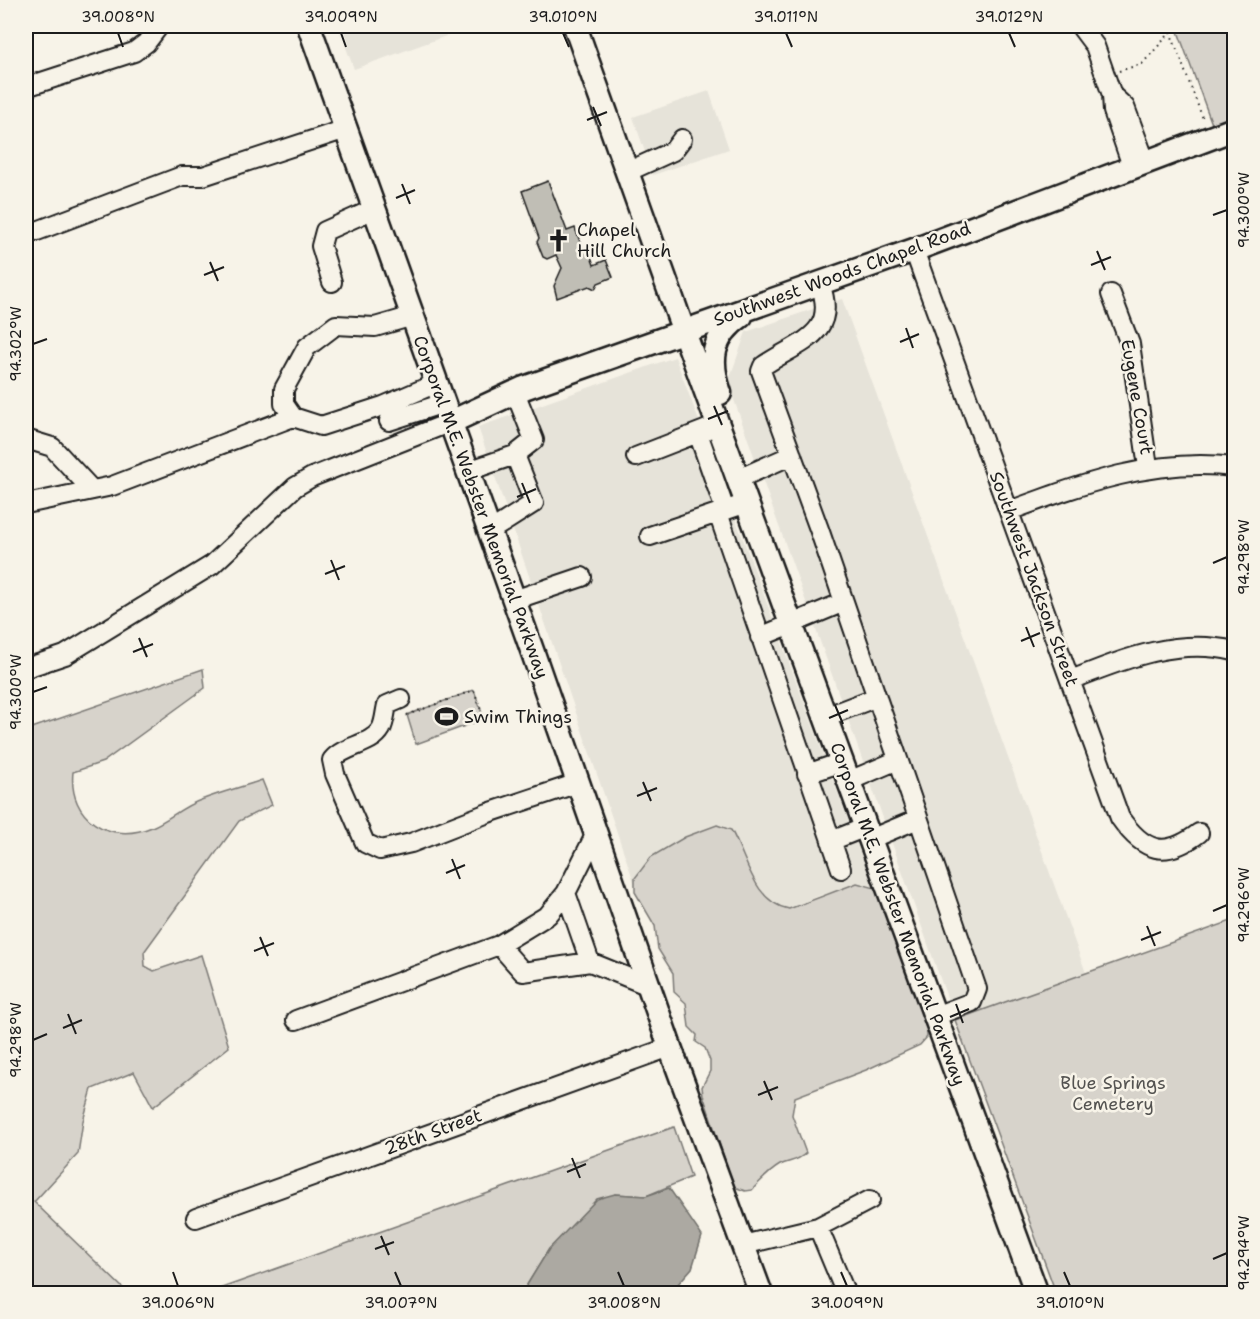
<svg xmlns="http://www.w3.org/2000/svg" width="1260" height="1319" font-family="'Shantell Sans',sans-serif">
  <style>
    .built { fill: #e6e3d9 }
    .green { fill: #d7d3cb; stroke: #7a7874; stroke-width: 1.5 }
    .water { fill: #aca9a2; stroke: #72716c; stroke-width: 1.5 }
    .building { fill: #c0beb5; stroke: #1c1c1c; stroke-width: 1.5 }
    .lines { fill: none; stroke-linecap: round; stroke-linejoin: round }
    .minor-casing { stroke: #1c1c1c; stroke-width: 22 }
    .major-casing { stroke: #1c1c1c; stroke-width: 27 }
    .path { stroke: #1c1c1c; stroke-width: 2; stroke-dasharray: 1.5 4.5; stroke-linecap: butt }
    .minor { stroke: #f7f3e8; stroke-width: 18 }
    .major { stroke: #f7f3e8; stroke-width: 22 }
    .ticks { fill: none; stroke: #1c1c1c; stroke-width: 2 }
    .labels { text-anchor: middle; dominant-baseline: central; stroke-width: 5; stroke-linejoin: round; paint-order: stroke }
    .poi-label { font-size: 18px; fill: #1c1c1c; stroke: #f7f3e8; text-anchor: start }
    .street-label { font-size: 18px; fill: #1c1c1c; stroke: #f7f3e8 }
    .park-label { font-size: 18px; fill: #545351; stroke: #f7f3e8 }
    .neatline { fill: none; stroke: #1c1c1c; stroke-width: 2 }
    .ticks-label { font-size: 15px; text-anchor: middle; fill: #1c1c1c }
  </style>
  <rect width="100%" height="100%" fill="#f7f3e8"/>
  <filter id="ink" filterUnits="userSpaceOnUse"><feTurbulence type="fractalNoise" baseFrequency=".0167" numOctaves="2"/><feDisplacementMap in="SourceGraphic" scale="12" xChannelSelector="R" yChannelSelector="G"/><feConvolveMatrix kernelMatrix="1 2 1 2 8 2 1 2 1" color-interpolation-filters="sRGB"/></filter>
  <g filter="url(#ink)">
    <path class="built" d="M338,26H474L354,69Z
      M709,91L729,149L653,175L633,117Z
      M842,299L1086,973L955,1020L728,383L746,332Z
      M675,357L873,887L866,884L821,895L789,909L778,907L768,900L751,874L737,840L641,868L635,878V885L478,427Z"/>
    <path class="green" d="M1176,26H1234V116L1212,124Z
      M203,669L205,688L103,762L73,772C68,819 110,845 152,827C169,820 183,806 201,800C221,792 242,787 262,780L272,805L239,821L144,952L145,966L154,971L201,955L229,1047L153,1107L134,1072L92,1089L83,1121L78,1154L34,1202L128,1293H26V730Z
      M474,690L484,719L416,744L407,715Z
      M717,825L731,830C747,857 753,902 789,909L857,883L879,889L927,1027V1037L920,1045L866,1070L795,1097L792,1115L806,1153C797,1162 790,1160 780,1165C768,1172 762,1180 752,1190L745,1191L734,1187L703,1095L702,1087L710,1071V1061L705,1048L696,1042L697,1035L689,1027L686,1003L674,992L673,973L658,949L655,926L635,892V878L651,857L685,837Z
      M1234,920V1293H1056L955,1020Z
      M674,1127L691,1177L646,1196L615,1194L549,1249L522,1293L205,1294Z"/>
    <path class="water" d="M669,1188L702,1236L692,1268L670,1293H522L549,1249L597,1199L615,1194L646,1196Z"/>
    <path class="building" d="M548,181L567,231L575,228L583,250L589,251L594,265L606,260L613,277L598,283L595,289L589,286L557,298L554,286L562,268L556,255L547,259L543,257L537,242L539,238L522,191Z"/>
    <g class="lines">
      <defs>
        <path id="minor" d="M1080,26L1095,46L1112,95L1113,111L1132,166
          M26,87L134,52L146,43L159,26
          M1112,95L1125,107L1145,161
          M627,172L673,151L682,139
          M37,231L182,176H203L346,129
          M914,250L1120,818C1144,852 1165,859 1199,833
          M332,282L321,246L325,231L374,209
          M820,284C839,335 800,341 763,366L761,371L819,529L977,989L972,1002L935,1016
          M1111,294L1130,344L1148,467
          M413,316L375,327L336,325L307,347L284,389V404L293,417L321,426L383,406L437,383
          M389,421L444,403
          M698,433L725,510
          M26,439L52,447L92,490
          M636,457L718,425
          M468,471L515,455L534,440L515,392
          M738,479L792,455
          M26,504L112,486L293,417
          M1009,511C1082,484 1155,457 1234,467
          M718,513L841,869
          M490,531L534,503L515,455
          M650,536L747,503
          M514,600L582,577
          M760,637L844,602
          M26,668L65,655L212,565L295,487L312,477L451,422
          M1071,680C1124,659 1177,637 1234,651
          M401,699L387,705C385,712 385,722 381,729C371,746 344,745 332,760L335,774L365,843L380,850L411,843L488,813L578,783
          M825,717L877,697
          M807,774L842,762
          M849,781L898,760
          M870,839L918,819
          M831,841L866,827
          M566,893L590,962
          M499,945L523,972L590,962L649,986
          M296,1020L499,945L548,915L566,893L596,833
          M196,1218L670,1047
          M818,1227L846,1294
          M743,1245L818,1227L870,1200"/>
        <path id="major" d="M309,26L533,653L670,1047L761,1294
          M575,26L684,332L1037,1294
          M720,393C709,361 711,337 741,316
          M451,422L524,388L914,250L1234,129"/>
      </defs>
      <use href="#minor" class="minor-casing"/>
      <use href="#major" class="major-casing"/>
      <path class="path" d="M1019,26L1044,29L1055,26
        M1168,26L1203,119
        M1119,71L1142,64L1170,33
        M407,715L474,690L484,719"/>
      <use href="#minor" class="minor"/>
      <use href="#major" class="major"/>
    </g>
  </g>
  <path class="ticks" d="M118,33L123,47M341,33L346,47M563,33L569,47M786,33L792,47M1009,33L1015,47M593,107L601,126M587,120L607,112M402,184L410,204M396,198L415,190M1213,215L1227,210M1097,251L1105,270M210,262L218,281M1091,265L1111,257M204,275L224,267M906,328L913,348M900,342L919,334M33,344L47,339M714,406L722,425M708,419L728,411M522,483L530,503M517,497L536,489M331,560L339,580M1213,563L1227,557M325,574L345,566M1026,627L1034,647M139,638L147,657M1021,641L1040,633M133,652L153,644M33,692L47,687M835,705L843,724M829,718L848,710M643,782L651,801M637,796L657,788M452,859L460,879M446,873L465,865M1213,911L1227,905M1147,926L1155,946M260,937L268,956M1141,940L1161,932M254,951L274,943M956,1004L963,1023M68,1014L76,1034M950,1017L969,1009M63,1028L82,1020M33,1040L47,1034M764,1081L772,1100M758,1095L778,1087M572,1158L580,1178M567,1172L586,1164M381,1236L389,1255M375,1249L394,1242M1213,1259L1227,1253M173,1272L178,1286M395,1272L401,1286M618,1272L624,1286M841,1272L847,1286M1064,1272L1070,1286"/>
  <defs>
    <symbol id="church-bare" viewBox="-9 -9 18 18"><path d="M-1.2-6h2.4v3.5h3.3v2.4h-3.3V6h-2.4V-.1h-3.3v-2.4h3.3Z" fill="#1c1c1c" stroke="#f7f3e8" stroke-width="2.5" paint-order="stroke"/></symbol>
    <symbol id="stadium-bare" viewBox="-9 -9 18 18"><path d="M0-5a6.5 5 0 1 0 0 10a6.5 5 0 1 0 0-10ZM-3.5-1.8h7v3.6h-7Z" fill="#1c1c1c" stroke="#f7f3e8" stroke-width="2.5" paint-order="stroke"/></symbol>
  </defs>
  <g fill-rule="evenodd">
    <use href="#church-bare" x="542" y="224" width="33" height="33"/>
    <use href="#stadium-bare" x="430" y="700" width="33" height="33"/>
  </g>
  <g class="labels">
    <g class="poi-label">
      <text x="577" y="230">Chapel<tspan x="577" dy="21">Hill Church</tspan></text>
      <text x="464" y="717">Swim Things</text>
    </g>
    <g class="street-label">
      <text transform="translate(842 274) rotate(-20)">Southwest Woods Chapel Road</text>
      <text transform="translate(1137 397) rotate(80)">Eugene Court</text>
      <text transform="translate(481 507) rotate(70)">Corporal M.E. Webster Memorial Parkway</text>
      <text transform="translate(1034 579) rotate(70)">Southwest Jackson Street</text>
      <text transform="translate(898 914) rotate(70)">Corporal M.E. Webster Memorial Parkway</text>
      <text transform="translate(433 1132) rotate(-20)">28th Street</text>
    </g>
    <g class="park-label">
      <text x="1113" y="1083">Blue Springs<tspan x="1113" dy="21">Cemetery</tspan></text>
    </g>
  </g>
  <rect width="1260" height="1319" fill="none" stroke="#f7f3e8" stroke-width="66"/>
  <rect x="33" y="33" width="1194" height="1253" class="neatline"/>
  <g class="ticks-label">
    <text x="118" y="22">39.008°N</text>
    <text x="341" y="22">39.009°N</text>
    <text x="563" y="22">39.010°N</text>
    <text x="786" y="22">39.011°N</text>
    <text x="1009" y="22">39.012°N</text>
    <text transform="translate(1244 210) rotate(-90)" y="5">94.300°W</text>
    <text transform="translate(16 344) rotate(-90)" y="5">94.302°W</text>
    <text transform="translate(1244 557) rotate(-90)" y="5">94.298°W</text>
    <text transform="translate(16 692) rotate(-90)" y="5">94.300°W</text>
    <text transform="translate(1244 905) rotate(-90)" y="5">94.296°W</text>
    <text transform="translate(16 1040) rotate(-90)" y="5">94.298°W</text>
    <text transform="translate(1244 1253) rotate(-90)" y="5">94.294°W</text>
    <text x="178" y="1308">39.006°N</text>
    <text x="401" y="1308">39.007°N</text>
    <text x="624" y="1308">39.008°N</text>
    <text x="847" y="1308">39.009°N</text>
    <text x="1070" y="1308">39.010°N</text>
  </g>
</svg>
